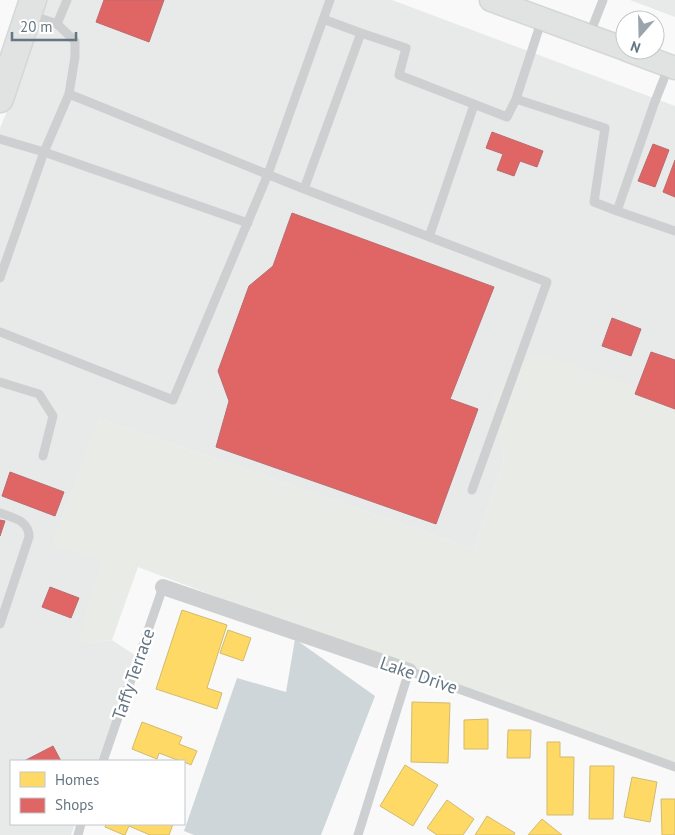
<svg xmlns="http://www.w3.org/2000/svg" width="675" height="835" font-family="'PT Sans',sans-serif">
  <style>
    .built { fill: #e8e9e9 }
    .green { fill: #e8ebe6 }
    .water { fill: #ced6d9 }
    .homes { fill: #ffd966; stroke: #d1bb6f }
    .shops { fill: #e06666; stroke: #bb6b6f }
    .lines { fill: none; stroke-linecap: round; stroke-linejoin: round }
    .secondary-casing { stroke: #d5d6d7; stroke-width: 25 }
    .primary-casing { stroke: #d5d6d7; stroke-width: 29 }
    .lane { stroke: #cecfd0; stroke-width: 9 }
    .street { stroke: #cecfd0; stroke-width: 16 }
    .secondary { stroke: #e1e2e2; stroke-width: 22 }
    .primary { stroke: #e1e2e2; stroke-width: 26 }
    .labels { text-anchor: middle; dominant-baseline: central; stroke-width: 5; stroke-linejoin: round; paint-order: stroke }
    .street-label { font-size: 18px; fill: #657683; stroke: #fff }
  </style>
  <rect width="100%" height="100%" fill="#f9f9f9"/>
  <path class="built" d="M45,0H392L675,106V401L493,399L504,460L474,549L98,418L101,561L86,643L112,640L136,656L98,761H11V824H75L71,835H0V128L10,104Z
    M630,0H675V17Z"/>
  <path class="green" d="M539,353L675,401V771L138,567L112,640L86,643L78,640L101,561L51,545L98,418L474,549L504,460L492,399L511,369Z"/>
  <path class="water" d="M295,639L375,696L321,835H194L184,831L237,678L286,692Z"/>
  <path class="homes" d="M182,610L227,625L207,688L222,693L217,709L156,689Z
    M228,630L251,638L243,661L220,653Z
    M412,702L450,703L448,763L411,762Z
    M488,719V749H464V720Z
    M142,722L182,737L179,744L197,751L191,765L184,762V761H180L159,753L157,759L132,749Z
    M508,730H531L530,758H507Z
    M547,742H560V757H574L573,815H547Z
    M405,765L438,785L413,826L380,806Z
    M590,766H614L613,819H589Z
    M632,777L657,782L650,822L624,817Z
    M661,799H675V835H662Z
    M447,800L474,819L463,835H437L427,828Z
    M487,816L515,833L514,835H475Z
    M542,819L562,835H528Z
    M106,824H173L169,835H150L129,826L125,835H124L105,827Z"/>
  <path class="shops" d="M104,0H164L149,42L96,22Z
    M492,132L543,151L537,167L520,161L514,176L497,170L503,154L486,148Z
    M653,144L669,150L655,187L638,181Z
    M675,160V197L663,192Z
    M292,213L494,287L450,399L478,409L436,524L216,447L229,401L218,371L249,286L273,266Z
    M612,318L641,329L631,356L602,346Z
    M651,352L675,360V409L635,394Z
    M10,472L64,492L55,516L2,496Z
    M0,520L5,521L0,536Z
    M50,587L79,598L71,618L42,607Z
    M53,746L61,761H24Z"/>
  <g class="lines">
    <defs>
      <path id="secondary" d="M491,0L625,49
        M627,50L675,68"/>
      <path id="primary" d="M0,99L33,0"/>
    </defs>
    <use href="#secondary" class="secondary-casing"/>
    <use href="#primary" class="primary-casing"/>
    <path class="lane" d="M31,15L57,24L75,41V57L69,94
      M323,19L361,33
      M57,24L67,0
      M589,36L603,0
      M669,66L654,104L617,211L675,231
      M516,99L542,19
      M0,139L44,152L0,278
      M304,189L547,282L472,490
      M248,223L44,152L69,94L304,189L361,33L406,48L399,75L507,117L516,99L605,128L594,202L617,211
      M429,237L474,105
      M0,332L173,400L268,174L330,0
      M0,382L39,394L53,416L43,456
      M0,513C13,518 29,520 29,537L0,624
      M103,761L163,587
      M78,835L81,824
      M358,835L409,671L675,767"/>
    <path class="street" d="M163,587L409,671"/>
    <use href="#secondary" class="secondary"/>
    <use href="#primary" class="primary"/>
  </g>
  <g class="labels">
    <g class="street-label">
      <text transform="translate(133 674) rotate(-71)">Taffy Terrace</text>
      <text transform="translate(419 675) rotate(19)">Lake Drive</text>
    </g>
  </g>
  <rect x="10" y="760" width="175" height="65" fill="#ffffff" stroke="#c1c8cd"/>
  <rect x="20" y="772" width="25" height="15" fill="#ffd966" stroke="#c1c8cd"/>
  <text x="55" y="785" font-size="15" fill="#657683">Homes</text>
  <rect x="20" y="798" width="25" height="15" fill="#e06666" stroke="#c1c8cd"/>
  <text x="55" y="810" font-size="15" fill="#657683">Shops</text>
  <g transform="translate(640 35) rotate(200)"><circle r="24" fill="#ffffff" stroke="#c1c8cd"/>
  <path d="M0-4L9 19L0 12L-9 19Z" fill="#99a4ac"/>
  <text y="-8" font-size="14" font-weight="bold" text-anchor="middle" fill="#657683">N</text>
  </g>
  <path d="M12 32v8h64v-8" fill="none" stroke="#657683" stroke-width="2.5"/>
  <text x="20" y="32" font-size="15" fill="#657683" stroke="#ffffff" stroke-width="4" paint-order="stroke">20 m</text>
</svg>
